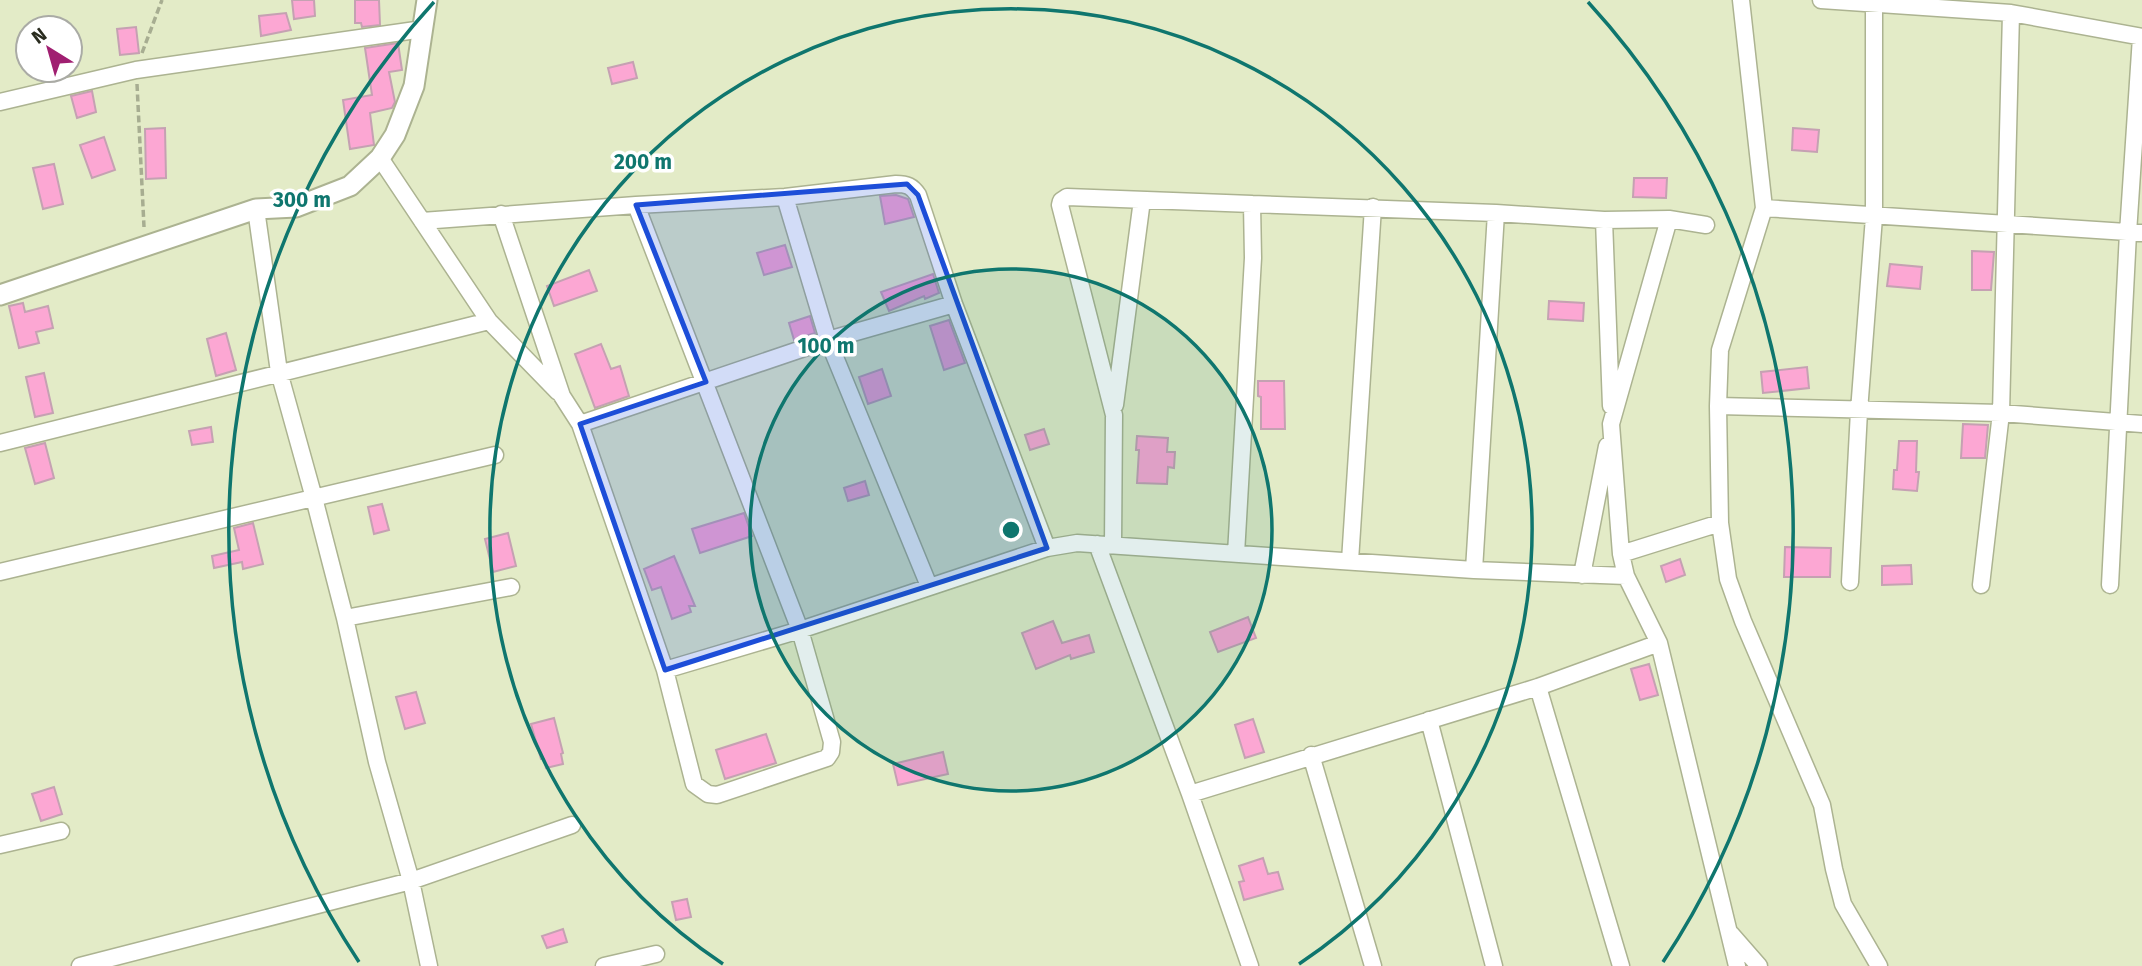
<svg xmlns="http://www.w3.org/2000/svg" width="2142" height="966" font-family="'Fira Sans',sans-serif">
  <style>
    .building { fill: #fca7d3; stroke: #c5a1b2; stroke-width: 2 }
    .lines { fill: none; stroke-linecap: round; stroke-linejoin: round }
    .minor-casing { stroke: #acb391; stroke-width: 19 }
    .tertiary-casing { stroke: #acb391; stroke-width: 23 }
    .path { stroke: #a7ad91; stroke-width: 3.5; stroke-dasharray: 7 3.5; stroke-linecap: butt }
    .minor { stroke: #fff; stroke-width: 16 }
    .tertiary { stroke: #fff; stroke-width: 19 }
    .marked { fill: #1d4ed8; fill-opacity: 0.2; stroke: #1d4ed8; stroke-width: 5; stroke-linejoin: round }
    .ring { fill: none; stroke: #0f766e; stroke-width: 3.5 }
    .centre { fill: #0f766e; stroke: #fff; stroke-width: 3.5 }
    .ring-label { font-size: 21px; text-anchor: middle; font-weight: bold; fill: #0f766e; stroke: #fff; stroke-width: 7; stroke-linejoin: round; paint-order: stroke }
  </style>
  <rect width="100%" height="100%" fill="#e3ebc7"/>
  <path class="building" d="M292,0H314L315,16L294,19Z
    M355,0H379L380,25L362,27L361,23H355Z
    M286,13L291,30L261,36L259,16Z
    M136,27L139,53L120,55L117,29Z
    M398,43L402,70L389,72L395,102L392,108L370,113L374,145L350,149L343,100L372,95L365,48Z
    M633,62L637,78L612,84L608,68Z
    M92,91L96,112L77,118L71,96Z
    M165,128L166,178L146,179L145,129Z
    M1793,128L1819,130L1817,152L1792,150Z
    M104,137L115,170L92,178L80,145Z
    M54,164L63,204L43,209L33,168Z
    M1634,178H1667L1666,198L1633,197Z
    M896,195L908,199L914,217L885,224L880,196Z
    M785,245L792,267L764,275L757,253Z
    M1972,251L1994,252L1991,290H1972Z
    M1890,264L1922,267L1920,289L1887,286Z
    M589,270L597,291L554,306L547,286Z
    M933,274L939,293L925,299L924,296L889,311L881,292Z
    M1549,301L1584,303L1583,321L1548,319Z
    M23,303L25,312L48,306L53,328L36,332L39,343L19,348L9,306Z
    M810,316L815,333L794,340L789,323Z
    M949,320L965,363L944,370L930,326Z
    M226,333L236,370L216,376L207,339Z
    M601,344L611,369L620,366L629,396L595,408L575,354Z
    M1807,367L1809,388L1763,393L1761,372Z
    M882,369L891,396L868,404L859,377Z
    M44,373L53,413L35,417L26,377Z
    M1258,381H1284L1285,429H1261V397L1258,396Z
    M1963,424L1988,425L1985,458H1961Z
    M211,427L213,442L192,445L189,431Z
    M1044,429L1049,444L1030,450L1025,435Z
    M1137,436L1168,438L1167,452H1175L1174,468L1168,467L1167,484L1137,483L1139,450H1136Z
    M1899,441H1917L1916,472H1919L1917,491L1893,489L1894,470H1897Z
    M45,443L54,478L35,484L25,448Z
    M865,481L869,495L848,501L844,488Z
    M382,504L389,530L374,534L368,507Z
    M744,513L752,536L700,553L692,529Z
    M253,523L263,564L243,569L242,562L214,568L212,556L239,550L234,528Z
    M508,533L516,566L493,572L485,539Z
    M1785,547L1831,548L1830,577H1784Z
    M674,556L695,606H689L691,612L672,619L661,587L652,590L644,569Z
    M1680,559L1685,575L1666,582L1661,566Z
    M1911,565L1912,584L1882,585V566Z
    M1248,617L1256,638L1218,652L1210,632Z
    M1053,621L1062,643L1089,635L1094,652L1071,659L1070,655L1036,669L1022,633Z
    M1649,664L1658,695L1640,700L1631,669Z
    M416,692L425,723L405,729L396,697Z
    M554,718L563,753L561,754L563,764L546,768L544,759H541L531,724Z
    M1253,719L1264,752L1245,758L1235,725Z
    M766,734L776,763L725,779L716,750Z
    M943,752L948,774L898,785L893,764Z
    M54,787L62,814L41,821L32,794Z
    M1263,858L1268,874L1278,872L1283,889L1244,900L1239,882L1244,881L1239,866Z
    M687,899L691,917L676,920L672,902Z
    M563,929L567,942L547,948L542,936Z"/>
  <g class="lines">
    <defs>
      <path id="minor" d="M1741,0L1764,208L1720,350L1718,406L1720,523L1728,579L1743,621L1822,805L1834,869L1843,904L1879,966
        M1821,0L2011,13L2142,37
        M0,102L136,70L423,29
        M380,158L489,321L558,392
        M785,197L828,340L929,586
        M1764,208L2142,233
        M256,209L279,372L314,498L345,618L377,762L411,881L429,966
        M501,214L562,396L580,424L665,670L694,784L708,794L717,795L827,758L831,752L832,742L800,630L636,205
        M1669,219L1611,424L1621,554L1626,576L1659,643L1737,966
        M1604,220L1611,406
        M422,221L636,205L785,197L896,184C907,184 912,186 918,195L954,304L1047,548
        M1115,405L1142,200
        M1718,406L2001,413L2142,424
        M580,424L828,340L954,304
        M0,443L489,321
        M1097,544L1190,794L1250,966
        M1113,545L1114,415L1060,205L1061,201L1067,197L1252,204
        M1236,554L1253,258L1252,204L1496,213L1604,220L1669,219L1706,225
        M1621,554L1720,523
        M1350,561L1373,207
        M1474,570L1496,213
        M0,572L495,455
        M1582,575L1607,446
        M1850,582L1859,411L1874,217V3
        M1981,585L2001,413L2011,13
        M2110,585L2128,233L2141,37
        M345,618L511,587
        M665,670L800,630L1047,548L1077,543L1474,570L1626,576
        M1538,687L1621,966
        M1429,720L1494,966
        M1311,755L1373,966
        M1190,794L1538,687L1659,643
        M0,845L61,831
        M1731,934L1759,966
        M80,966L411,881L572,825
        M604,966L656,954"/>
      <path id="tertiary" d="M0,295L256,209L296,207L350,186L380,158L395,135L414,86L427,0"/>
    </defs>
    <use href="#minor" class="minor-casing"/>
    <use href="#tertiary" class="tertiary-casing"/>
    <path class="path" d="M142,53L162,0
      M137,84L144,227"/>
    <use href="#minor" class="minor"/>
    <use href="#tertiary" class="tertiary"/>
  </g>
  <path class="marked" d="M907,184L918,195L1047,548L665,670L580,424L706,382L636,205Z"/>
  <circle cx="1011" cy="530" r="261" fill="#0f766e" fill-opacity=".12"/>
  <g class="ring">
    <circle cx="1011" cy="530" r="261"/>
    <path d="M723 964A521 521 0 1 1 1299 964"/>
    <path d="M359 962A782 782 0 0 1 434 2M1588 2A782 782 0 0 1 1663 962"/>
  </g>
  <circle cx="1011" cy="530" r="10" class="centre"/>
  <g class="ring-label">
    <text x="643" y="169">200 m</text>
    <text x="302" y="207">300 m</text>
    <text x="826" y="353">100 m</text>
  </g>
  <g transform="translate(49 49) rotate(323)"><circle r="33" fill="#ffffff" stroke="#aaaba5" stroke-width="2"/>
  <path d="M0-5L12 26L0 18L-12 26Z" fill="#a01f71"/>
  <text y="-10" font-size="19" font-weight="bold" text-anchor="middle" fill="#2a2c1f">N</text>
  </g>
</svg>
